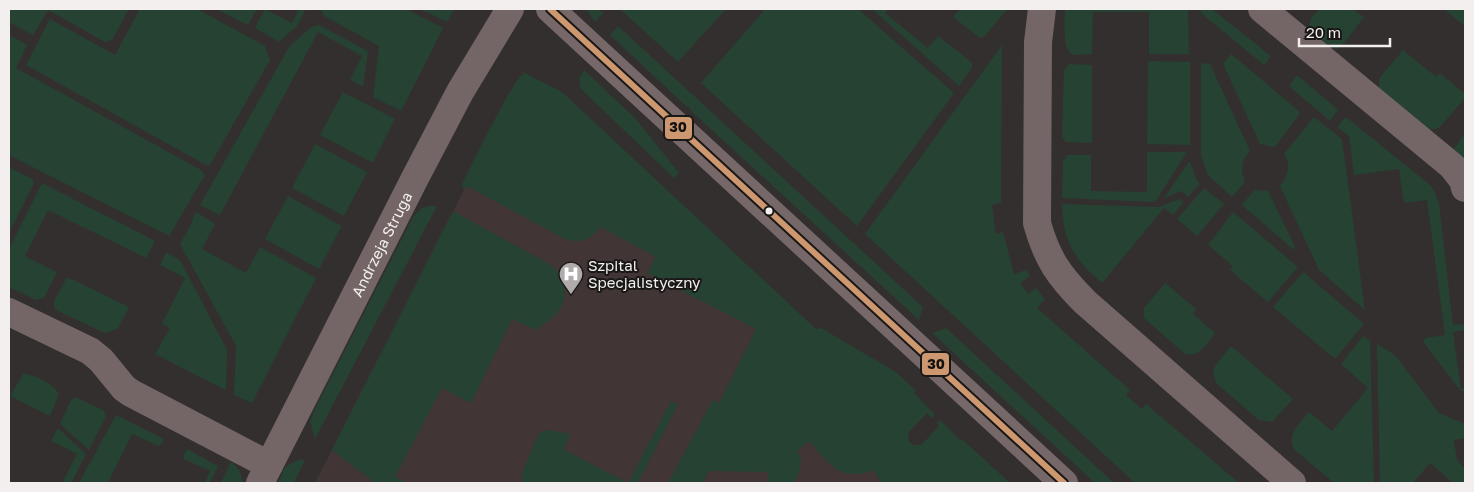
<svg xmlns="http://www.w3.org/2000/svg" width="1474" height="492" font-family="'Golos Text',sans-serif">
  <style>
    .built { fill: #423535 }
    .green { fill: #264233 }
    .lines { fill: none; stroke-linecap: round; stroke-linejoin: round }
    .street { stroke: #746566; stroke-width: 28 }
    .secondary { stroke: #766768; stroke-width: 28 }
    .bus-1-casing { stroke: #1a1717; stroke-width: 10 }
    .bus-1 { stroke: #cd976f; stroke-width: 6 }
    .bus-dot { fill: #f4efef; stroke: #1a1717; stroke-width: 2 }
    .labels { text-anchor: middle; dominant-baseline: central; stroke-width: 4; stroke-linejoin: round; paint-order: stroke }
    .street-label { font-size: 15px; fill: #f4efef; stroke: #1a1717 }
    .poi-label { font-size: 15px; fill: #f4efef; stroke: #1a1717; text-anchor: start }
    .line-badge { stroke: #1a1717; stroke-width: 2 }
    .pale-badge-label { font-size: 14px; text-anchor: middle; font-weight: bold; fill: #111 }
  </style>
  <rect width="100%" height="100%" fill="#332f2f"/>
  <path class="built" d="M535,114L885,446L995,483H315L472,174Z"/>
  <path class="green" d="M9,9H129L112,40L105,42L48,10L33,35L9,22Z
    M140,9H197L265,46L270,60L210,165H206L26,65L50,19L115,55Z
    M216,9H257L248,25Z
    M265,9L292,23L299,9H306L297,26L279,42L255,28Z
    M321,9H406L443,28L401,111L373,97L379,46L324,16Z
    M420,9H454L447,22Z
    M586,9H598L603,13L595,22Z
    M620,9H726L678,62Z
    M765,9H858L954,93L857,226L701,83Z
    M872,9H888L885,13L928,48L938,36L970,61L972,63V68L959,86Z
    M960,9H1007L985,36L980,38L953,17Z
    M1065,9H1188L1189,54H1149V12H1093L1092,54C1086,54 1078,56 1072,54C1062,50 1065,18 1065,9Z
    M1201,9H1212L1271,56L1264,65L1201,13Z
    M1319,9H1353L1364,17L1344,43L1337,49L1331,48L1314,34L1309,27L1311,18Z
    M1444,9H1465V26Z
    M319,25L368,51L363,87L350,80L362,56L318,32L220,215L200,205L289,47L311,27Z
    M618,26L923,307L919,320L690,110L689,106L687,107L610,35Z
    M9,35L27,45L16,68L201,170L205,175L169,236L9,155Z
    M1002,45L1001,203L992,205L996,234L1003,232L1014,274L1026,270L1030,276L1020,283L1028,294L1036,288L1045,299L1037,308L1130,390L1126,395L1142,409L1146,404L1239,483H1135L865,234Z
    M1403,50L1436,77L1440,73L1465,94V98L1440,127L1436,129H1427L1379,88V80L1381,76Z
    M1231,54L1299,111V115L1275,147L1260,144L1223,64Z
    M1148,61L1190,62V145L1147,144Z
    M1201,63L1210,64L1250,151C1241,161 1240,169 1245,182L1232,197L1208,175L1201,156Z
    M1069,64L1092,65V143L1066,142L1062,137L1064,70Z
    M584,70L636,119L679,173L674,178L583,91L580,87L579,79Z
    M524,73L527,74L562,92L816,329L821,328L896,372L916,391L914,393L935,415L931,418L927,413L909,432L908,440L913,445H921L939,426L937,423L940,420L960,440L962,439L1010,483H881L873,470C841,483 828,463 809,441L797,452C805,462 799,473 794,483H767L768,472L709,471L703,483H668L713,400L719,403L756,329L647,273L656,257L601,227C588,241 581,244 563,238L467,186L464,190L462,184C471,167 513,79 524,73Z
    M1297,75L1338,110L1330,121L1289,86Z
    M343,92L395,119L373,163L320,135Z
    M1314,117L1342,139L1365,310L1319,270L1280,186C1287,176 1292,166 1284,154Z
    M1346,117L1430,185L1435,192L1439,204L1453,325L1465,324V330L1453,332L1461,389L1465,388V392L1460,390L1424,343V340L1426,338L1445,335L1427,200L1404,203L1399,169L1354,175L1349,136L1337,127Z
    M1465,134V164L1451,152Z
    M315,144L367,172L344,216L292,188Z
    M1147,152H1187L1155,202L1062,198L1063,162L1067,155H1091V191L1147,192Z
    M1190,162L1197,181L1200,184L1188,197L1181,191L1164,198L1188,163Z
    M9,167L32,179L34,183L9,233Z
    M42,183L155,241L146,258L48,210L25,256L57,272L44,298L36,300L9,287V249Z
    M1204,188L1224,204L1197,236L1177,219Z
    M1254,190L1268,191L1295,247L1294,250L1242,205Z
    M288,196L342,226L319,269L265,239Z
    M1179,199L1184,202L1173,215L1164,208L1102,283C1074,259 1063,242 1062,204L1159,207Z
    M429,206H437L315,439L310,422L314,411L413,217L422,208Z
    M453,211L551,265C565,276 570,297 558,312C552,319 543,325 535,330L512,319L471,403L442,388L395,477L407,483H375L332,450Z
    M196,212L215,224L202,249L246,273L260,247L316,278L252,403L234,395L236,346L180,244L193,221L192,220Z
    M1233,212L1298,267L1268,302L1230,270L1233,266L1208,245Z
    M166,252L180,260L227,350L226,390L155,354L170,328L162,324L185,278L160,265Z
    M1303,272L1364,324L1335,359L1273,307Z
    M67,277L129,307L118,329L105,333L58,311L54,307V302Z
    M1165,283L1196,309L1193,314L1215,333C1207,343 1200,358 1185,354L1144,318V308Z
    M946,328L1114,483H1095L932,333Z
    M1363,336L1370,341L1374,483H1334L1295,450C1285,436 1300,423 1309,412L1332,431L1368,388L1341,364Z
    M1377,344L1395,355L1439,413L1465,424V438L1454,440L1457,460L1465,469V483H1453L1430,463L1413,483H1380Z
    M1231,346L1293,399L1272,422L1259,420L1216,383L1213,372L1215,366Z
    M23,374C34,374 54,384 59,394L50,416L10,396Z
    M75,397L103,410L106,416L89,450L60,424L70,402Z
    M671,401L678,404L638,483H523L522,473L539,433L548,430L571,434L563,449L628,483Z
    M116,415L164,439L162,444L158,446L132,434L108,483H79Z
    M58,428L86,454L71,483H62L77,454L51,441Z
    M187,449L218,466L210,483H205L210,471L184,459L183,456Z
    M298,460H305L294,483H278L285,467Z
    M231,462C239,468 242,473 242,483H221Z"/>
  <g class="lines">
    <g class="street">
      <path d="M1042,9L1038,42L1037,223C1047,259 1059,276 1085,302L1292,483"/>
      <path d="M1262,9L1452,166L1463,180L1465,188"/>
      <path d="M9,312L90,351L101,360L124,388L131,393L269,465"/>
      <path id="s1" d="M260,483L415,178L460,92L510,9"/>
    </g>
    <path class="secondary" d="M550,9L1064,483"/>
    <defs>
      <path id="bus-1" d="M550,9L1064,483"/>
    </defs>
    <use href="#bus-1" class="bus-1-casing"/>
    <use href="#bus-1" class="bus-1"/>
  </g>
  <defs>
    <symbol id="hospital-pin" viewBox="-11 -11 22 30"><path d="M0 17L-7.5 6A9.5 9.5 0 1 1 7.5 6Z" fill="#b0acac" stroke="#1a1717"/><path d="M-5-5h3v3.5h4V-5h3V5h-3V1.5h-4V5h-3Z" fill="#fff"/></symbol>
  </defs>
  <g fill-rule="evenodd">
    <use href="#hospital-pin" x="557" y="260" width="28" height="38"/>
  </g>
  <circle class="bus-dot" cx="769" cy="211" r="4.5"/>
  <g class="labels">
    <g class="street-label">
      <text stroke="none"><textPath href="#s1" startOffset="268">Andrzeja Struga</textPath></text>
    </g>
    <g class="poi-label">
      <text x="588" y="265">Szpital<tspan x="588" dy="17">Specjalistyczny</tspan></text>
    </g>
  </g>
  <g class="line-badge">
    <rect x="664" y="116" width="29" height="24" rx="5" fill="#cd976f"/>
    <rect x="921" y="352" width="29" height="24" rx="5" fill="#cd976f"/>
  </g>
  <g class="pale-badge-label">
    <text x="678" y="132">30</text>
    <text x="936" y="369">30</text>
  </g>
  <rect width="1474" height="492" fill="none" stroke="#f4efef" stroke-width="20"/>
  <path d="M1299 38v8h91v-8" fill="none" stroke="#f4efef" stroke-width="2.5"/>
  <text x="1306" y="38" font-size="15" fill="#f4efef" stroke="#1a1717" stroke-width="4" paint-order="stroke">20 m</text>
</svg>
